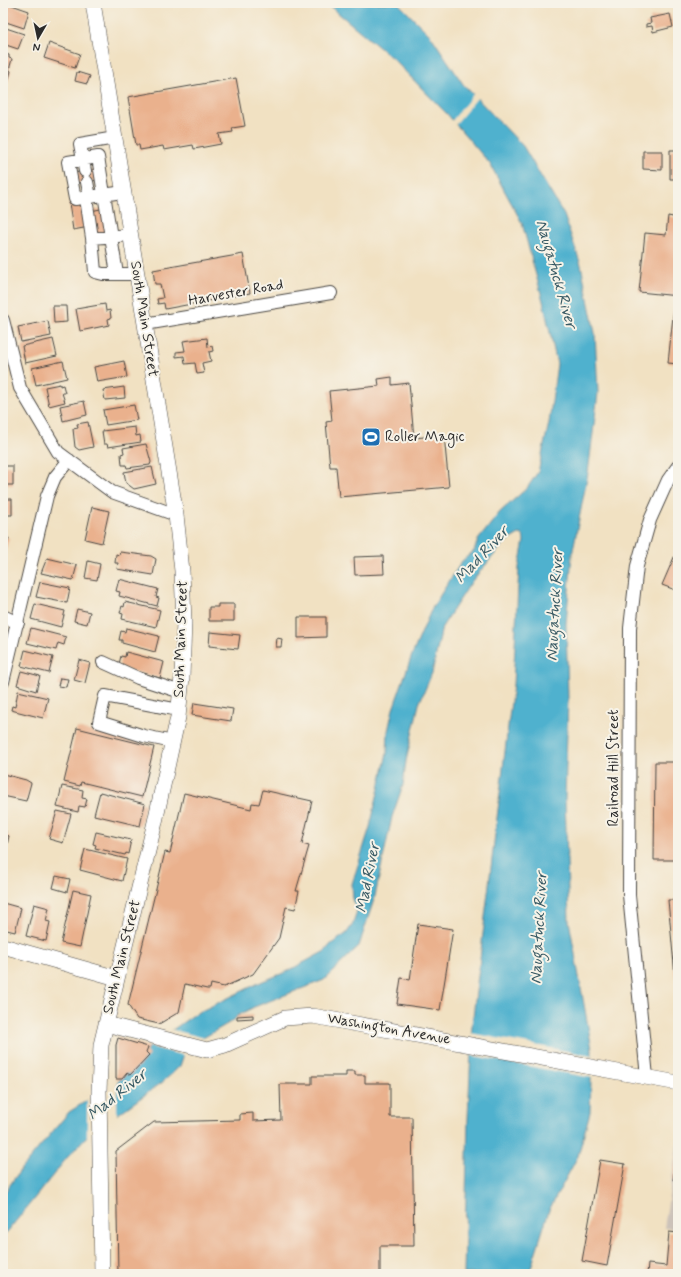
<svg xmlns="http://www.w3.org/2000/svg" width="681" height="1277" font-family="Mynerve,sans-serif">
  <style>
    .industrial { fill: #ccc2b9 }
    .water { fill: #4fb1ce; stroke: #3d6e7c }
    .pier { fill: #f1e1c2 }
    .building { fill: #eab18d }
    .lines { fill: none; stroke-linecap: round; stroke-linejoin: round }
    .minor-casing { stroke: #494642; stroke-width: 14 }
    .major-casing { stroke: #494642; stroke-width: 16 }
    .minor { stroke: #fff; stroke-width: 12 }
    .major { stroke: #fff; stroke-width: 15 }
    .labels { text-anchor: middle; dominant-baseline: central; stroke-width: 4; stroke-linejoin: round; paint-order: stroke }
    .street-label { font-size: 15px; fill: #2b2b2b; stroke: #f7f3e8 }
    .poi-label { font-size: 15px; fill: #2b2b2b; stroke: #f7f3e8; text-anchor: start }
    .water-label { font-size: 16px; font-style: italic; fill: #385a64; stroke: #f7f3e8 }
  </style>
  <rect width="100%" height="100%" fill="#f7f3e8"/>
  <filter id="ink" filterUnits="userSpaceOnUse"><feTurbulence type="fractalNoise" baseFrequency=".025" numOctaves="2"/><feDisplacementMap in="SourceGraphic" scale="8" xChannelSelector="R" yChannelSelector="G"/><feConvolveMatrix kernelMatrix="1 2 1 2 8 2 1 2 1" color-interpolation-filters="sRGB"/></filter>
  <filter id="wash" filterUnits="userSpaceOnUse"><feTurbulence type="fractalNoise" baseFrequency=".012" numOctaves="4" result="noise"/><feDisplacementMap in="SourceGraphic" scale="16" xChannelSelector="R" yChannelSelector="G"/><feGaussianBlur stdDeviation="0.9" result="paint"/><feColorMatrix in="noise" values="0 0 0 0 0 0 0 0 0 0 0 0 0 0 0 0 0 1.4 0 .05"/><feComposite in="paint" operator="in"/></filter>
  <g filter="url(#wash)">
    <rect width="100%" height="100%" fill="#f1e1c2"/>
    <path class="industrial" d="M678,1138V1229L664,1228Z"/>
    <path class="water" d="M326,3H398L431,36L463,84L523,146L564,215L581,265L595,333L598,393L588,473L572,555L566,624L568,698L565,799L569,921L592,1049L590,1112L578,1156L549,1210L529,1274H464L468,1118L472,1025L513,685L519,567L524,541L523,535L519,534L505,542L472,581L442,627L432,673L419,704L406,761L403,785L392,817L375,896L359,946L324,980L254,1007L237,1016L234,1020L203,1038L184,1054L180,1066L164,1081L85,1138L66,1159L3,1237V1195L21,1169L69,1112L121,1079L146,1052L148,1047L195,1014L263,981L286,972L325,951L331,944L346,934L353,924L357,911L353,899L352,884L370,827L387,753L388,731L393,709L412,655L432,608L462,561L474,551L478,540L500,512L527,488L538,472L549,423L557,364L543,301L522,223L490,164L448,115L392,58Z"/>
    <path class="pier" d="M474,93L478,97L454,126L451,122Z
      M170,1029L205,1038L185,1056L147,1046Z
      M470,1033L594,1056L593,1078L469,1055Z
      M117,1080V1118L87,1138V1100Z"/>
    <g id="blocks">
      <path class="building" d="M6,3L29,11L24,28L3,21V12Z
        M670,14L673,27L653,32L652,26L646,27V24L651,23L650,18Z
        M3,27L24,34L18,49L3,44Z
        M49,43L80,54L75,68L44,58Z
        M3,53L9,55V58L12,59L9,70L11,71L8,82L3,80Z
        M77,72L90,76L87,84L75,81Z
        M236,78L245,126L232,128L233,132L219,134L221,144L194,149L193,145L164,150L163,146L140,150L139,145H136L128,97Z
        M670,150H678V179H670Z
        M643,151H662V170L643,169Z
        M98,169L100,180L75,183L73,173Z
        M85,201L89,227L73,230L69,203Z
        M105,208L108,232L95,234L91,211Z
        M668,216L678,218V296L639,292L645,233L666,235Z
        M243,254L250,293L165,309L164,303L158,304L157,299L163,298L160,284H155L153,270Z
        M105,304L106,311L110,310L111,318L108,319L109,325L80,331L76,309Z
        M53,306H66L67,322L54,323Z
        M674,307H678V364L668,363Z
        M48,321L51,336L21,342L18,327Z
        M207,338L208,347L212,346L213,351L209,352L211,361L202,363L204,373L197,374L195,363L185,364L184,356L176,357V352L185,351L183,341Z
        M53,339L57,356L25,363L22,346Z
        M63,361L67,378L36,385L32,368Z
        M124,361L127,377L97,382L94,367Z
        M392,377V385L409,383L414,438L444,435L449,487L339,497L336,467H330L326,422L332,421L329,391L379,386L378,379Z
        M60,384V386L63,385L65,393H62L65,402L49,406L45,387Z
        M124,387L125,398L105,400L103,390Z
        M84,401L87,415L63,421L60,406Z
        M134,405L137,420L106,425L103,410Z
        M88,422L93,447L79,450L75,447L73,429L78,428L77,424Z
        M135,427L136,436L140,435L141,442L108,447L107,444H104L102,431Z
        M146,444L151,462L150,465L127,468L126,465H122L121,454L124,453L123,448Z
        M3,466H13V485H3Z
        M152,467L156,484L134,489L126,483L124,472Z
        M3,499H12V515H3Z
        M92,507L109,511L102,543L85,539Z
        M3,537L9,538L6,548L3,547Z
        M678,548V591L662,585Z
        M120,552L151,556L156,559L153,575L117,569L118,563H115L116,554L119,555Z
        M383,556L384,574L355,575L354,557Z
        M47,558L77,565L73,580L41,573Z
        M88,561L100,564L97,580L85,578Z
        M119,579L158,589L156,597L159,598L157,606L119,596L120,592L116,591Z
        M40,582L70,588L67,603L36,597Z
        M125,602L160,610L156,627L122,619L123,614L120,613L122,606L124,607Z
        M35,604L65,611L61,627L31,619Z
        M218,604H234V621H209V607H218Z
        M77,609L90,612L87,624L74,621Z
        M298,617H326V637L298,638Z
        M31,628L66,637L64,645L58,643L56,650L27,643Z
        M126,628L159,636L155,652L122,643V640H119L121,631L125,632Z
        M210,632L240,635L238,649L209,646Z
        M277,638L282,639L281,647H276Z
        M25,650L53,657L49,673L21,666Z
        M126,652L164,662L160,678L122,668L119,664L121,656L125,657Z
        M79,660L90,663L85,683L74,680Z
        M21,671L40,676L36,691L17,685Z
        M60,678L68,679L66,687L58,686Z
        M18,691L48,698L43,718L11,710L12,706L15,707Z
        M194,703L233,709L231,721L192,715Z
        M77,728L154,747L142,797L81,782L80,786L64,782Z
        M655,762H678V860H654Z
        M3,774L26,780L31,783L26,801L3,796Z
        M62,786L83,790L82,798L87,799L85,807L79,806L78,812L57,807Z
        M263,790L312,801L302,844L309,846L296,891H299L295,909L286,907L279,938L253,974L224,987L211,984L210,989H207L185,984L179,1012L159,1024L137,1019L128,1005L165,852L170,853L184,793L251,809L252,803L259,804Z
        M100,792L145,804L140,826L94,815Z
        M57,811L71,814L63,843L49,839Z
        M3,830L6,831L5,835L9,836L6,850H3Z
        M96,832L131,840L128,854L126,853L125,855L95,848L96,845L93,844Z
        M85,849L127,859L122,881L80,870Z
        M56,876L70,879L67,892L53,888Z
        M73,890L91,894L80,947L61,943Z
        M668,900H678V976L675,977Z
        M3,903L21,908L15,932L3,929Z
        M34,904L49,908L46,921L50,922L46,941L26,936Z
        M418,924L453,929L440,1010L397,1004L401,978L410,980Z
        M253,1015V1018L237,1019V1016Z
        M118,1038L148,1047L146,1052L149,1055L130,1075L127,1073L122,1079H116V1045Z
        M346,1071H355V1075H365V1083H390V1117H412L414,1246H380V1274H118L116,1151L154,1122L240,1120V1114L253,1113V1121L281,1120L280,1084H312V1076H346Z
        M677,1155H678V1180H673Z
        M600,1160L625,1164L607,1266L582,1261Z
        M669,1232L678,1233V1274H647L648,1264L666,1266Z"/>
    </g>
  </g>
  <g filter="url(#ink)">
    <use href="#blocks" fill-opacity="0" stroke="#494642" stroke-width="1"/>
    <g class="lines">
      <defs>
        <path id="minor" d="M85,171L80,144L115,138
          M87,182L90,197
          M86,198L92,238
          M130,235L92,238L95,272L103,274H137
          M117,274L98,157L68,162L75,199C91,197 108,194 124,192
          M3,320L20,388L58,452L112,492L176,515
          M145,324L331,293
          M3,616L18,623
          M103,662L138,678L181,692
          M3,682L47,496L55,477L69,460
          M173,742L144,736L99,722L105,696L179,710
          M647,1077L629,895L630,628L637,566L650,520L668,480L678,466"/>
        <path id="major" d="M93,3L176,515L182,571L184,622L182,677L178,717L155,822L101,1045L99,1091L102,1274
          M3,946L117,978
          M106,1024L207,1050L225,1045L285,1018L313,1016L678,1083"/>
      </defs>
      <use href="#minor" class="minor-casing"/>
      <use href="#major" class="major-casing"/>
      <use href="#minor" class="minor"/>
      <use href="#major" class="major"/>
    </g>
  </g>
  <defs>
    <symbol id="stadium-square" viewBox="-11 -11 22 22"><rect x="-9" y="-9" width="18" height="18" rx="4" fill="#1f6fb2" stroke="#f7f3e8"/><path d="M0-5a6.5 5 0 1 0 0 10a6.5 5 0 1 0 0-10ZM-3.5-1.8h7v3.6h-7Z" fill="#fff"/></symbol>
  </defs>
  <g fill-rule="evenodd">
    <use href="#stadium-square" x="360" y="426" width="22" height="22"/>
  </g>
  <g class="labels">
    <g class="street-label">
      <text transform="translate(236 293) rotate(-10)">Harvester Road</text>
      <text transform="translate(144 319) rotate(81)">South Main Street</text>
      <text transform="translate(181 639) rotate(-88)">South Main Street</text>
      <text transform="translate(614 768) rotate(-90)">Railroad Hill Street</text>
      <text transform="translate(122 957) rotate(-76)">South Main Street</text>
      <text transform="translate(389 1029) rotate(10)">Washington Avenue</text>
    </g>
    <g class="poi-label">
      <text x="385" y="437">Roller Magic</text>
    </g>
    <g class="water-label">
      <text transform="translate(556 274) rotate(74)">Naugatuck River</text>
      <text transform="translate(482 555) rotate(-47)">Mad River</text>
      <text transform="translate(555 605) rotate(-87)">Naugatuck River</text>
      <text transform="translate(368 878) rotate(-79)">Mad River</text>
      <text transform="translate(539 928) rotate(-87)">Naugatuck River</text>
      <text transform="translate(117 1095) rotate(-39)">Mad River</text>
    </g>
  </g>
  <rect width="681" height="1277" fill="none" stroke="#f7f3e8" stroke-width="16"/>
  <g transform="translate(38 38) rotate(189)" stroke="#f7f3e8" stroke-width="3" paint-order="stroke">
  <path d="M0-3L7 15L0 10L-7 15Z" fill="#2b2b2b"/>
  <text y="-6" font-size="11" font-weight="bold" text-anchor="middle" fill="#2b2b2b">N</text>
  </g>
</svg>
